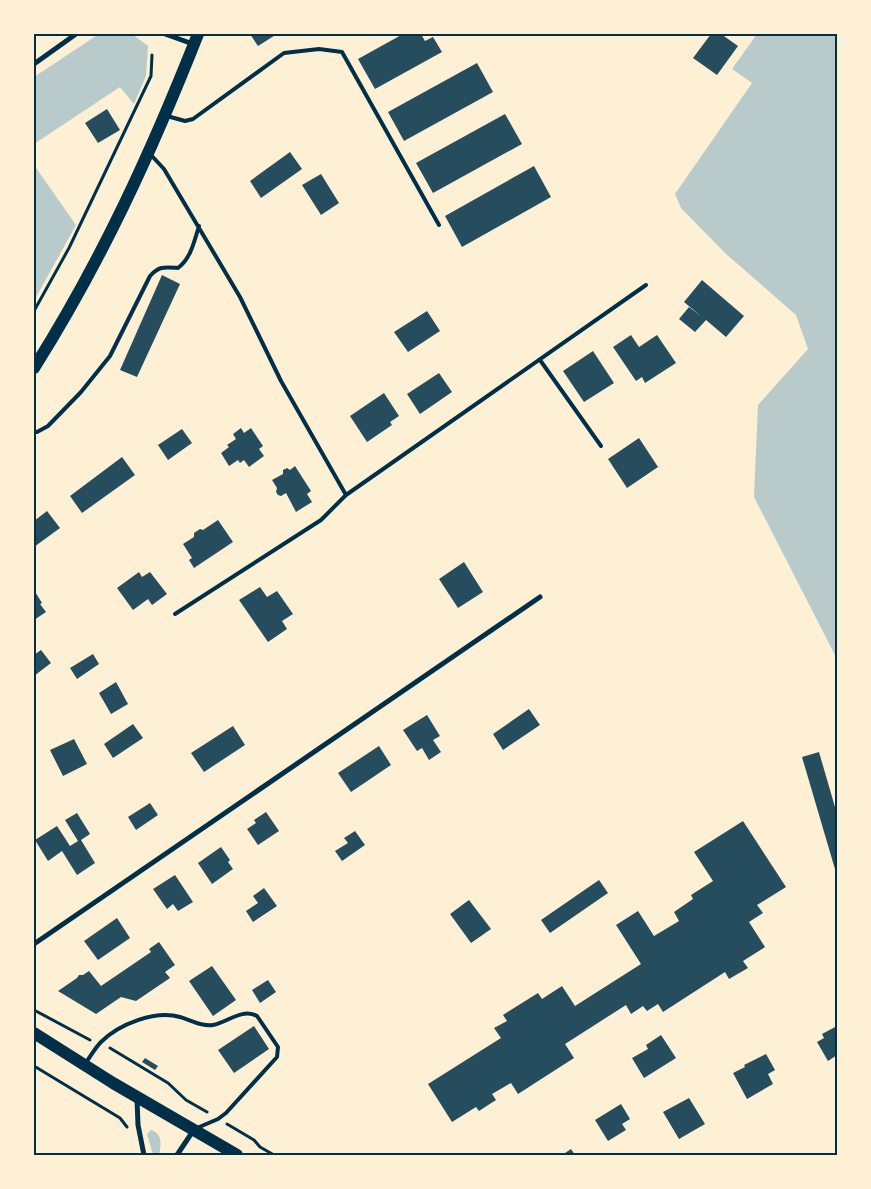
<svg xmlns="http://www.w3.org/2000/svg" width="871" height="1189" font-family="'Roboto Serif',serif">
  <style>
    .green { fill: #b9caca }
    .building { fill: #264d5e }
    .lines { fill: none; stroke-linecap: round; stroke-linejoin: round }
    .path { stroke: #003049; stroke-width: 3 }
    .service { stroke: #003049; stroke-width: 4 }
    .minor { stroke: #003049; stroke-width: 5 }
    .primary { stroke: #003049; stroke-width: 12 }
    .neatline { fill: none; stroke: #003049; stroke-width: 2 }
  </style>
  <rect width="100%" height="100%" fill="#fdf0d5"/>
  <path class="green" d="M99,34H132L148,46L146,76L134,104L120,87L34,144V77Z
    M757,34H837V659L754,497L758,405L808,349L796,315L725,253L681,208L675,194L752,83L732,69Z
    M34,165L76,225L34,301Z
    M151,1130C163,1134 161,1145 159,1155H153L147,1134Z"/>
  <path class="building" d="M250,34H277L258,46Z
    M403,34H421L425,41L433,37L442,52L375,89L358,59Z
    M711,34H721L738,46L717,75L693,58Z
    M477,63L493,92L404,141L388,112Z
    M107,109L120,130L98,143L85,123Z
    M505,114L522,144L433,193L416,163Z
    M290,152L302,169L261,198L250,181Z
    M534,166L551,197L462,247L445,216Z
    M321,174L339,203L321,215L302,185Z
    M162,275L180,284L137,377L120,370Z
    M702,280L744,316L726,337L706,320L695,332L679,319L689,307L702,317L684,302Z
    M427,311L440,331L408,352L394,332Z
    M631,335L639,347L657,335L676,363L645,383L642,377L636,381L613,347Z
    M593,351L614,383L584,402L563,371Z
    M439,373L452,392L420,414L407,394Z
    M384,393L399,416L390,422L392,425L367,442L350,416Z
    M241,428L244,433L251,428L263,446L259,449L264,456L249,467L244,460L240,463L238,460L229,466L221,453L229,447L227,445L236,439L233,434Z
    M182,429L192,443L168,460L158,445Z
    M639,438L658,467L627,488L608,459Z
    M122,457L135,475L82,513L70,496Z
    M295,466L311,491L307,494L312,502L296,512L286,493L281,496L278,495L276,492L277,488L272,480L283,474V470L287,468L290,470Z
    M47,511L60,528L34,547V521Z
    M218,520L233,542L194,568L189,560L192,558L183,544L194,537V533L200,529L203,530Z
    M464,562L483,592L458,608L439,579Z
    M139,572L142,577L150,572L167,594L152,605L148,599L133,610L117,588Z
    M260,587L267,597L277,591L293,614L282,621L287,629L268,642L239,600Z
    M34,590L42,603L40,604L46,612L34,620Z
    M41,650L51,663L34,676V655Z
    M93,654L99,664L77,679L70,668Z
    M116,682L128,704L111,714L99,693Z
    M529,709L540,725L503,750L493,734Z
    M427,715L440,736L433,740L441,752L429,760L422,748L417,751L403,730Z
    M133,724L143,738L113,758L104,744Z
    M233,726L245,745L204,772L191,753Z
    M74,739L87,764L63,776L50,750Z
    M379,746L391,765L351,792L338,773Z
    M819,752L837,814V876L802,757Z
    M150,803L158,815L136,830L128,817Z
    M266,812L279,831L258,845L247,829L256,823L254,820Z
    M77,813L90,834L81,840L95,863L77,875L62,851L48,861L35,840L57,826L70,846L78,841L65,820Z
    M743,821L786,887L757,905L763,913L749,922L765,947L743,961L748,968L729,979L725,972L663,1012L658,1004L647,1011L643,1006L631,1014L626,1005L565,1044L574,1058L518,1094L511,1083L492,1094L496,1100L479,1111L476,1107L452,1122L428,1084L501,1038L494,1028L507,1021L503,1015L538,993L542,999L562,986L575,1006L641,964L616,925L638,911L654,936L679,921L674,912L693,899L691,895L713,881L694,852Z
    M355,831L365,845L342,861L335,851L348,843L344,838Z
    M221,847L230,860L228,862L233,869L212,884L198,863Z
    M175,875L193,902L178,911L173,904L167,909L153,889Z
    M599,880L608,893L550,933L541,920Z
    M264,888L277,906L253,922L246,911L258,903L253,896Z
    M469,900L491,929L471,943L450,914Z
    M117,918L130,938L98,960L84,941Z
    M159,942L175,965L165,972L170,978L136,1001L121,997L96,1014L58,991L77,978L79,975H83L89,971L101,986L151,952L149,949Z
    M212,966L236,1000L213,1016L189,981Z
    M268,980L276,992L260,1003L252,990Z
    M254,1026L269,1049L234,1073L218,1050Z
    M837,1026V1055L828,1061L817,1042L824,1038L822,1034Z
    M661,1035L676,1058L644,1078L632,1058L648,1049L646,1045Z
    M766,1054L775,1070L768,1074L773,1084L747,1099L733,1073L745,1067L744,1065Z
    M145,1058L158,1066L155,1070L142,1062Z
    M689,1098L705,1124L679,1139L663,1112Z
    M621,1104L630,1119L622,1124L626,1130L608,1141L595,1120Z
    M571,1149L575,1155H562Z"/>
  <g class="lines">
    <path class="path" d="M34,311L69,248L151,76L152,55
      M34,1010L90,1040
      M110,1048L168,1083L186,1100L207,1112
      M34,1066L120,1118L127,1127
      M227,1124L254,1140L260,1147L274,1155"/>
    <path class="service" d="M167,116L185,121L193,119L284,53L319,49L342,52L439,225
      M151,155L164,169L240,297L281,381L346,495
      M540,360L601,446
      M34,432H37L48,426L81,392L110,356L150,276C159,266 164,267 178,268C191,258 194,242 199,226
      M175,614L321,520L346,495L646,285
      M85,1064C90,1057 95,1048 101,1042C119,1024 155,1010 180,1017C191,1020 202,1027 213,1025C228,1022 242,1008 257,1016L278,1047L277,1057L226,1113L218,1119L197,1128"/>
    <path class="minor" d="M165,34L193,44
      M34,64L76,34
      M34,944L540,597
      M137,1099L138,1125L144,1155
      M177,1155L193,1131"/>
    <path class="primary" d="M34,368C102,260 151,153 198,34
      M34,1033L113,1083L237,1155"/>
  </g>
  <rect width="871" height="1189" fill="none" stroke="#fdf0d5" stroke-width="70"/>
  <rect x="35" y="35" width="801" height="1119" class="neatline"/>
</svg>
